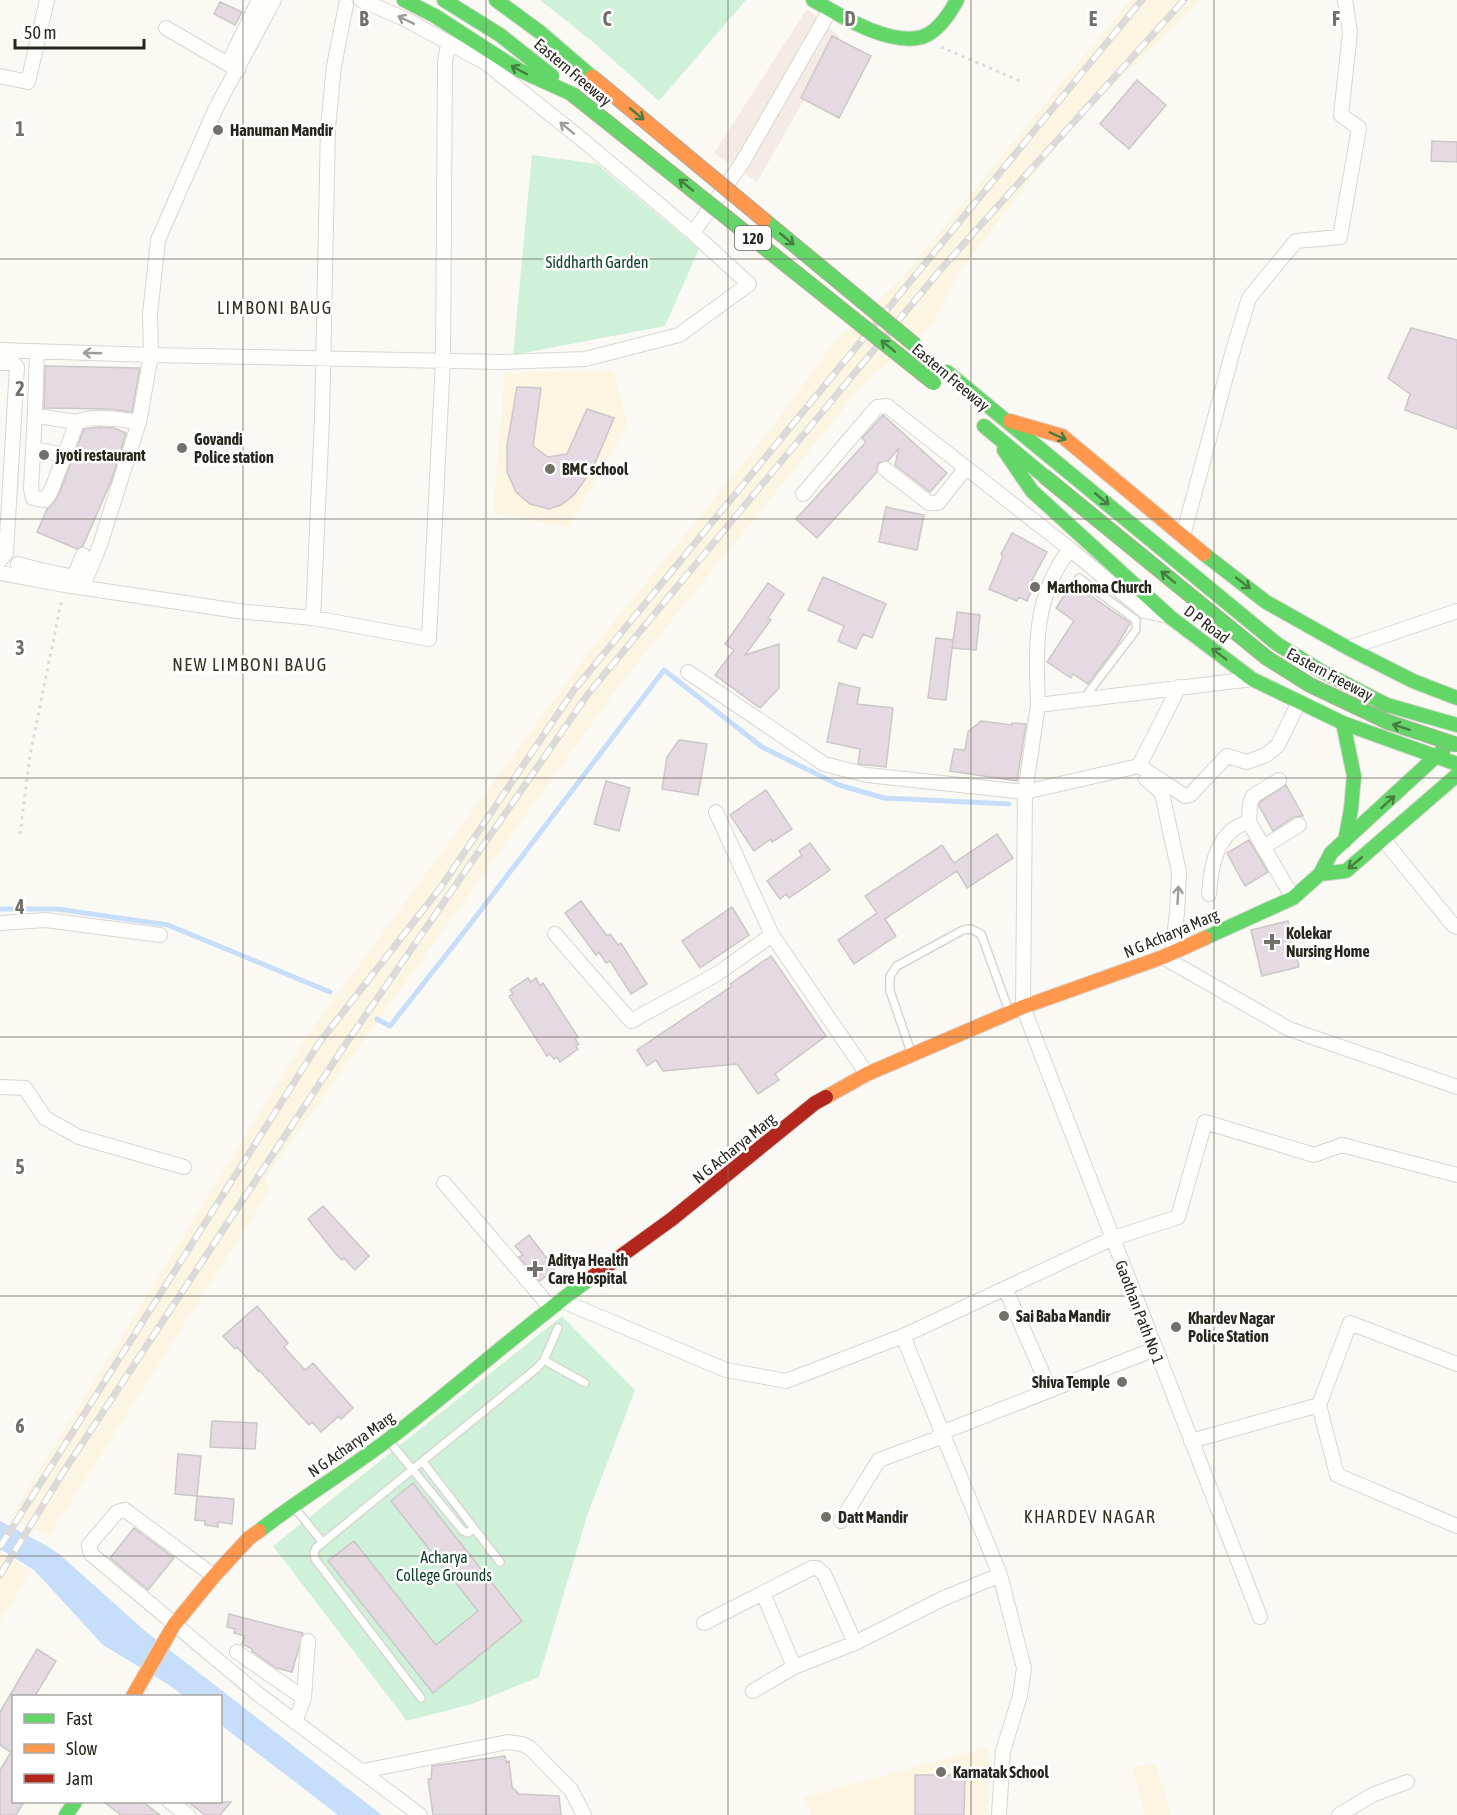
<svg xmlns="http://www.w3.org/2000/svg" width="1457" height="1815" font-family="'Asap Condensed',sans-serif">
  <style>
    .commercial { fill: #f4eae6 }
    .built { fill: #fcf5e2 }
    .green { fill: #cff1d9 }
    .water { fill: #c6defa }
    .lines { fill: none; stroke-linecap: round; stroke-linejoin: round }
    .stream { stroke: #c6defa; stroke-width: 5 }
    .building { fill: #e5dae1; stroke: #cbc7c8; stroke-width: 1.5 }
    .lane-casing { stroke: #d8d6cf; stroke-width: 10 }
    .street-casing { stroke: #d8d6cf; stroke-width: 16 }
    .fast-casing { stroke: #d8d6cf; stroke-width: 16 }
    .slow-casing { stroke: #d8d6cf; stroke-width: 16 }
    .jam-casing { stroke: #d8d6cf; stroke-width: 16 }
    .path { stroke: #dddcda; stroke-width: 3; stroke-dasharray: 3 4.5; stroke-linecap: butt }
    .lane { stroke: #fefefd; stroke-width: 7 }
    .street { stroke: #fefefd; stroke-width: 14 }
    .fast { stroke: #63d668; stroke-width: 14 }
    .slow { stroke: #ff974d; stroke-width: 14 }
    .jam { stroke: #b3261e; stroke-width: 14 }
    .rail-casing { stroke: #dbdad8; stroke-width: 7 }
    .rail { stroke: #fff; stroke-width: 4.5; stroke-dasharray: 14; stroke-linecap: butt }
    .fast-bridge-casing { stroke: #b2a897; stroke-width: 16; stroke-linecap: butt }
    .slow-bridge-casing { stroke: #b2a897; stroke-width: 16; stroke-linecap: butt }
    .fast-bridge { stroke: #63d668; stroke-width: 14 }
    .slow-bridge { stroke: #ff974d; stroke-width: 14 }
    .oneway { stroke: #9e9d98 }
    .oneway2 { stroke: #467e42 }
    .grid { fill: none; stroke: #727068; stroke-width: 1.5; stroke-opacity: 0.55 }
    .poi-dot { fill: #727068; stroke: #fff; stroke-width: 2 }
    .labels { text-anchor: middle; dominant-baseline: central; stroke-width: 5; stroke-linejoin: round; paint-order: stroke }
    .shield { fill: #fff; stroke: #696761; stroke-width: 1.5 }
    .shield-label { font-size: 15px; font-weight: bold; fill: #29261d }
    .street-label { font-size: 16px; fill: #29261d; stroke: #fff }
    .poi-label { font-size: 16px; font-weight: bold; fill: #29261d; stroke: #fff; text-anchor: start }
    .park-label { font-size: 16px; fill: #0e4127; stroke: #fff }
    .neighbourhood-label { font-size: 18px; letter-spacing: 1.5px; fill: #39311f; stroke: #fff }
    .grid-label { font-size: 20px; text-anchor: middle; font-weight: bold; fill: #727068; stroke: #fff; stroke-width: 5; stroke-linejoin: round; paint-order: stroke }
  </style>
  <rect width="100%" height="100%" fill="#fbf9f4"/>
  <path class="commercial" d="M807,9L840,37L757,182L714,153Z"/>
  <path class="built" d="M1130,0H1200L1072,127L961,269L933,323L862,386L621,683L265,1178L270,1190L49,1536L10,1518L306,1037L586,656L766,435L833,344L902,278Z
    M613,371L628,425L568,527L493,513L505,373Z
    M0,1552L31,1571L0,1622Z
    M988,1747V1815H812L803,1798Z
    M1156,1764L1171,1815H1145L1132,1767Z"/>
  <path class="green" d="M540,0H746L659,101L593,42Z
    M532,155L597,164L699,249L665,326L513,355Z
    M562,1316L635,1390L587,1516L539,1677L472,1704L407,1721L273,1546Z"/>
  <path class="water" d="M0,1521L47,1546L59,1554L144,1630L382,1815H338L221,1725L220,1696H184L169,1685L103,1645L34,1570L0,1549Z"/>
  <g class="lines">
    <path class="stream" d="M0,909H57L168,925L330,992
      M377,1019L390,1026L468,927L664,670L762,747L839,785L884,798L1009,804"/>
  </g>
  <path class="building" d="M220,2L242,12L235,25L214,14Z
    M832,36L871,56L839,118L801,98Z
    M1137,80L1166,105L1129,149L1100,124Z
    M1432,141L1457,142V162L1431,161Z
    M1411,328L1457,340V429L1405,410L1410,394L1388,378Z
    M45,366L140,368L132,412L108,409L44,408Z
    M517,387L541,388L533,446L548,457L567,454L587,409L614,418L593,468L574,495L561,505L549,509L530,504L516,492L507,472V446Z
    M883,415L947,473L930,492L895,465L899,448L888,461L878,463L877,472L817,538L796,519L866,442L862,438Z
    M99,427L114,428L126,433L112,479L83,546L77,549L37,532L47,509L52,505L59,494L84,429Z
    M886,507L924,515L917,550L879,542Z
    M1012,533L1047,552L1030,584L1034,586L1027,601L1019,597L1017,601L989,589L1003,556L1001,554Z
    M823,577L886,604L872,638L863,634L856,649L838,641L844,626L808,610Z
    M768,583L784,594L768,618L771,620L745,655L779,644V688L760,708L715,675L734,650L725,644Z
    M1072,583L1130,623L1116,647L1088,684L1073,674L1071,678L1047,662L1074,621L1056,608Z
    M957,612L980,615L976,650L952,648Z
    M936,638L953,640L946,700L928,698Z
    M839,683L860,688L857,704L893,708L886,767L858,764L860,749L827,742Z
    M981,721L1012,725V723L1026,724L1017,781L950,771L954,749L965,750L968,732Z
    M679,740L707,744L698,795L662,789L667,757Z
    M606,781L630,788L619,831L594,824Z
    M1286,785L1303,816L1294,817L1273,831L1259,806L1260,802Z
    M766,790L792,829L772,842L771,839L754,851L730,815Z
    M997,834L1013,858L967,888L957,871L885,919L896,936L854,964L838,940L877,913L865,896L942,845L954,863Z
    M1249,840L1268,872L1245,886L1227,853Z
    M810,843L830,870L789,898L786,894L780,899L767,881L802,855L799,851Z
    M581,901L607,936L610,934L618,945L621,943L647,984L631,994L610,961L606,963L599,952L596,955L565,913Z
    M732,907L749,935L700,968L682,941Z
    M1288,921L1299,967L1262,976L1251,930Z
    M771,956L826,1036L775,1074L779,1080L758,1094L737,1064L663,1071L656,1060L647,1066L637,1050L732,986L730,984Z
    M528,978L531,982L536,978L540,986L543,983L578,1037L575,1039L579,1044L576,1046L578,1049L560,1062L557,1057L554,1059L550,1054L547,1056L509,996L513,994L510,990Z
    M323,1206L369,1256L355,1270L344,1258L342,1260L335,1253L308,1219Z
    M529,1235L555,1269L540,1281L519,1257L523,1255L515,1246Z
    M257,1306L288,1343L284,1347L305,1370L313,1363L353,1408L341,1419L339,1416L321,1432L312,1422L309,1425L259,1370L258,1371L237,1347L235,1349L223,1336Z
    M212,1421L257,1423L255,1449L210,1447Z
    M178,1454L201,1456L197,1496L234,1499L232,1524L218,1522V1527L205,1525V1521L195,1520L197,1496L175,1494Z
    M413,1483L522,1621L433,1693L328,1561L354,1541L436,1645L478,1611L391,1501Z
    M134,1528L174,1558L148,1590L110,1558Z
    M229,1614L303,1633L292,1672L276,1668L252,1651V1649L242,1644L245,1636L234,1633L235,1629L227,1627Z
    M37,1649L56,1661L35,1696H14V1802H24L16,1815H0V1770L11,1752L0,1745V1712Z
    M505,1756L506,1762L509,1761L512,1787L519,1794L559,1796L561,1815H433L428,1779H431L432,1766Z
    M915,1775H965L964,1815H915Z
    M104,1802H143L160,1815H121Z
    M188,1802H231L220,1815H205Z"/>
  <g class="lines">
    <defs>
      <path id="lane" d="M1079,578L1136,620V630L1085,697
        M911,1052L890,991V976L897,966L963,930L971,929L981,934L1009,1011
        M544,1360L585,1383
        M389,1441L463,1531L468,1533L474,1528
        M423,1462L500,1562
        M294,1507L323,1543
        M421,1698L315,1559L314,1553L316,1548L537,1368L544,1360L558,1328"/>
      <path id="street" d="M361,0L405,19L486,63L585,142L693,233
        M166,28L238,70
        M228,64L259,0
        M0,76L28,82L47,0
        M0,350L151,355L502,362L585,359L679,335L749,284L693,233L742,163L830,10
        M37,351L35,411L37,416L77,422
        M0,363H13L17,367L6,553L0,560
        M35,411L31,489L33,498L45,500L51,491L77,422C91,414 124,420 139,422
        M33,449L65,455
        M885,469L929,503H938L965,469
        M803,494L877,407L887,406L1070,549
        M1183,536L1232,354L1249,298L1296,241L1340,237L1359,128L1341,115L1350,32L1345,0
        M18,564L36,569L35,576
        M36,569L74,577L83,555
        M0,573L65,585L238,611L313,618L429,639L443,360L445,62L448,43
        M83,586L100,545L139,422L151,355L150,314L158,240L216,108L274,0
        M313,618L322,419L328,127L334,66L346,5
        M1348,648L1457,611
        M688,672L824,764L867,775L1025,792L1139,766L1185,796L1190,795L1227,756L1247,762L1266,755L1278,745L1299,702
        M1252,679L1038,705L1025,792L1023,1007L1260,1617
        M1038,705C1036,648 1033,596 1070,549L1144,611L1169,616
        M1139,766L1179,687
        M1146,779L1160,791L1163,798L1179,872L1177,913L1172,953
        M1279,780L1253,796L1250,804L1249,822L1293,898
        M716,812L772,935L867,1074
        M1383,839L1453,925L1457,927
        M1263,847L1299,825
        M1209,894C1211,865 1217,830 1249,822
        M0,923L46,920L160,935
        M555,934L631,1021L717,974L772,935
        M1163,957L1289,1029L1457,1087
        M0,1087L25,1088L45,1118L79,1137L184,1167
        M444,1183L551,1308
        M1005,1288L1050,1390
        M560,1300L726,1370L786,1381L903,1336L1111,1239L1178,1217L1205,1122L1314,1155L1342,1145L1457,1175
        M903,1336L1000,1575L1024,1668L1020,1696L1003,1751L999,1815
        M1457,1364L1350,1323L1319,1405L1337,1475L1457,1526
        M1191,1441L1319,1405
        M841,1521L879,1460L936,1439L941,1433L1155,1349
        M214,1576L125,1510L117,1512L89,1545L91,1554L258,1694L420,1815
        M763,1593L794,1667
        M704,1623L812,1568H817L824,1574L855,1643
        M237,1652L304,1698
        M753,1691L794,1667L855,1643L942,1599L1000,1575
        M295,1722L304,1698L308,1641
        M363,1771L508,1742L522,1744L530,1748L571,1790L584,1815
        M170,1802L188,1815
        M1339,1815L1372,1795L1407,1782"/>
      <path id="fast" d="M404,0L435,16L519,70L572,94
        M444,0L500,35L552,76
        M496,0L541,33L592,77
        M813,0C841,16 889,46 922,37C938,32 950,13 957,0
        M947,372L1277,644L1321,671L1387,705L1457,725
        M984,426L1044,476
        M1004,450L1032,491L1170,617L1252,679L1343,723L1457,764
        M1204,554L1266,602L1348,648L1413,681L1457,698
        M1343,723L1354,776L1351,809L1345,841
        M1320,874L1331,853L1444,749
        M1205,938L1293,898L1320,874L1346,871L1457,775
        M259,1531C301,1498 347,1471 389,1439C458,1386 522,1328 592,1277
        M66,1815L75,1802"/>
      <path id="slow" d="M1010,421L1062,436L1204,554
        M826,1097L867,1074L1023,1007L1163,957L1205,938
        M133,1696L174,1625L214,1576L249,1538L259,1531"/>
      <path id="jam" d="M592,1277L672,1219L815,1103L826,1097"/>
    </defs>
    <use href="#lane" class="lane-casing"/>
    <use href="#street" class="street-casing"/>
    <use href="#fast" class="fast-casing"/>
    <use href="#slow" class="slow-casing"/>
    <use href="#jam" class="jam-casing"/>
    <path class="path" d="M941,47L1020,81
      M20,834L30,755L62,598"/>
    <use href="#lane" class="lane"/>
    <use href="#street" class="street"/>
    <use href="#fast" class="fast"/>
    <use href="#slow" class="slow"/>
    <use href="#jam" class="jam"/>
    <defs>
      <path id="rail" d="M0,1547L319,1043L441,887L574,690L1142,0
        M0,1575L64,1471L345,1045L588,694L942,268L1184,0"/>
    </defs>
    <use href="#rail" class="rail-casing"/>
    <use href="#rail" class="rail"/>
    <defs>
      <path id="fast-bridge" d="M572,94L934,383
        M764,220L915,345
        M1044,476L1267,658L1310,685L1388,722L1457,745"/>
      <path id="slow-bridge" d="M592,77L764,220"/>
    </defs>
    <use href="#fast-bridge" class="fast-bridge-casing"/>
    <use href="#slow-bridge" class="slow-bridge-casing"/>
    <use href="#fast-bridge" class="fast-bridge"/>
    <use href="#slow-bridge" class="slow-bridge"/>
  </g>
  <defs><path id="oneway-shaft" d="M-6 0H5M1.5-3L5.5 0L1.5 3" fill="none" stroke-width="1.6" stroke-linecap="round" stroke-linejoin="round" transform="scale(1.5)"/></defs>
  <g class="oneway">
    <use href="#oneway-shaft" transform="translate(406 20) rotate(-154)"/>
    <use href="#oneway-shaft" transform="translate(567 128) rotate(-141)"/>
    <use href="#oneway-shaft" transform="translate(92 353) rotate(-178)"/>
    <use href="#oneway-shaft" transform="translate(1178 895) rotate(-87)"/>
  </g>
  <g class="oneway2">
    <use href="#oneway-shaft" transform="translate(519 70) rotate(-152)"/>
    <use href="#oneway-shaft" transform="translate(637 114) rotate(40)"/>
    <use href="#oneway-shaft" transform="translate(686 185) rotate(-141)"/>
    <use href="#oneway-shaft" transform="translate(787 239) rotate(40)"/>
    <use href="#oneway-shaft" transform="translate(888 346) rotate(-141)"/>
    <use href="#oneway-shaft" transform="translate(1058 436) rotate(24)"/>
    <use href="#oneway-shaft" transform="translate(1102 499) rotate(40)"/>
    <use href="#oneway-shaft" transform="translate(1168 577) rotate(-141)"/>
    <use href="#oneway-shaft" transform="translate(1243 583) rotate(38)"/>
    <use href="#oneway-shaft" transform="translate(1219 654) rotate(-143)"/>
    <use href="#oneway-shaft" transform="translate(1401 727) rotate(-162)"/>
    <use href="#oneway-shaft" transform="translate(1388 802) rotate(-42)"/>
    <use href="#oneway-shaft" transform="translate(1355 863) rotate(140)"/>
  </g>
  <path class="grid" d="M243,0V1815M486,0V1815M728,0V1815M971,0V1815M1214,0V1815M0,259H1457M0,519H1457M0,778H1457M0,1037H1457M0,1296H1457M0,1556H1457"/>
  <g class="poi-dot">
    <circle cx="218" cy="130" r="6"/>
    <circle cx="182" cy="448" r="6"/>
    <circle cx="44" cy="455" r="6"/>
    <circle cx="550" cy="469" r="6"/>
    <circle cx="1035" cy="587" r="6"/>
    <path d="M1269 933h6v6h6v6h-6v6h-6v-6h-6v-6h6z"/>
    <path d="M532 1260h6v6h6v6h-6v6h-6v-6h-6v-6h6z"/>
    <circle cx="1004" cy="1316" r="6"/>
    <circle cx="1176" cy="1327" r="6"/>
    <circle cx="1122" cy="1382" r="6"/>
    <circle cx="826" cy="1517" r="6"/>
    <circle cx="941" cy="1772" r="6"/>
  </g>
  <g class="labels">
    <rect class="shield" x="735" y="226" width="36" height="24" rx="4.5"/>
    <g class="shield-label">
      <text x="753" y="238">120</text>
    </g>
    <g class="street-label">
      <text transform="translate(573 72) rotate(40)">Eastern Freeway</text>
      <text transform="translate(951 377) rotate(40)">Eastern Freeway</text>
      <text transform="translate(1207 624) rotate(37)">D P Road</text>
      <text transform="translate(1330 674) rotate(28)">Eastern Freeway</text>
      <text transform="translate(1171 933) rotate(-23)">N G Acharya Marg</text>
      <text transform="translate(734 1148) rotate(-39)">N G Acharya Marg</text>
      <text transform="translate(1140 1312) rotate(69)">Gaothan Path No 1</text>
      <text transform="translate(351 1444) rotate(-35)">N G Acharya Marg</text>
    </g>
    <g class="poi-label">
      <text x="230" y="130">Hanuman Mandir</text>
      <text x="194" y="439">Govandi<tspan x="194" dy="18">Police station</tspan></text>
      <text x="56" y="455">jyoti restaurant</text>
      <text x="562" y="469">BMC school</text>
      <text x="1047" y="587">Marthoma Church</text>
      <text x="1286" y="933">Kolekar<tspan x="1286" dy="18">Nursing Home</tspan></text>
      <text x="548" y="1260">Aditya Health<tspan x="548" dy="18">Care Hospital</tspan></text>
      <text x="1016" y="1316">Sai Baba Mandir</text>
      <text x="1188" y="1318">Khardev Nagar<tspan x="1188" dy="18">Police Station</tspan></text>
      <text x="1110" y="1382" text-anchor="end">Shiva Temple</text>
      <text x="838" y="1517">Datt Mandir</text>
      <text x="953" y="1772">Karnatak School</text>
    </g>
    <g class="park-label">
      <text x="597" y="262">Siddharth Garden</text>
      <text x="444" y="1557">Acharya<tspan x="444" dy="18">College Grounds</tspan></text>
    </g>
    <g class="neighbourhood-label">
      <text x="275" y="307">LIMBONI BAUG</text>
      <text x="250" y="664">NEW LIMBONI BAUG</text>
      <text x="1090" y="1516">KHARDEV NAGAR</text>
    </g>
  </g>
  <g class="grid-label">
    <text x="364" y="26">B</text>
    <text x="607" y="26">C</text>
    <text x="850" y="26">D</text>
    <text x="1093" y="26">E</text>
    <text x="1336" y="26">F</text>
    <text x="20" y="136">1</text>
    <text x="20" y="396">2</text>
    <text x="20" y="655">3</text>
    <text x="20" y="914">4</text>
    <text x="20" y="1174">5</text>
    <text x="20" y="1433">6</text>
  </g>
  <rect x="12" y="1695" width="210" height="108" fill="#ffffff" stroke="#a9a8a5" stroke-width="1.5"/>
  <rect x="24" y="1714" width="30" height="9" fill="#63d668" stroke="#a9a8a5" stroke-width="1.5"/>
  <text x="66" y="1725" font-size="18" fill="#29261d">Fast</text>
  <rect x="24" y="1744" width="30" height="9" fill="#ff974d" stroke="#a9a8a5" stroke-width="1.5"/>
  <text x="66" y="1755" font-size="18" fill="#29261d">Slow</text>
  <rect x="24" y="1774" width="30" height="9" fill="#b3261e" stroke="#a9a8a5" stroke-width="1.5"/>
  <text x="66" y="1785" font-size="18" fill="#29261d">Jam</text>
  <path d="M15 39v9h129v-9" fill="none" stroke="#29261d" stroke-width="3"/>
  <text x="24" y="39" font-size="18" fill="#29261d" stroke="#ffffff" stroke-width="4.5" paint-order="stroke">50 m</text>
</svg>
